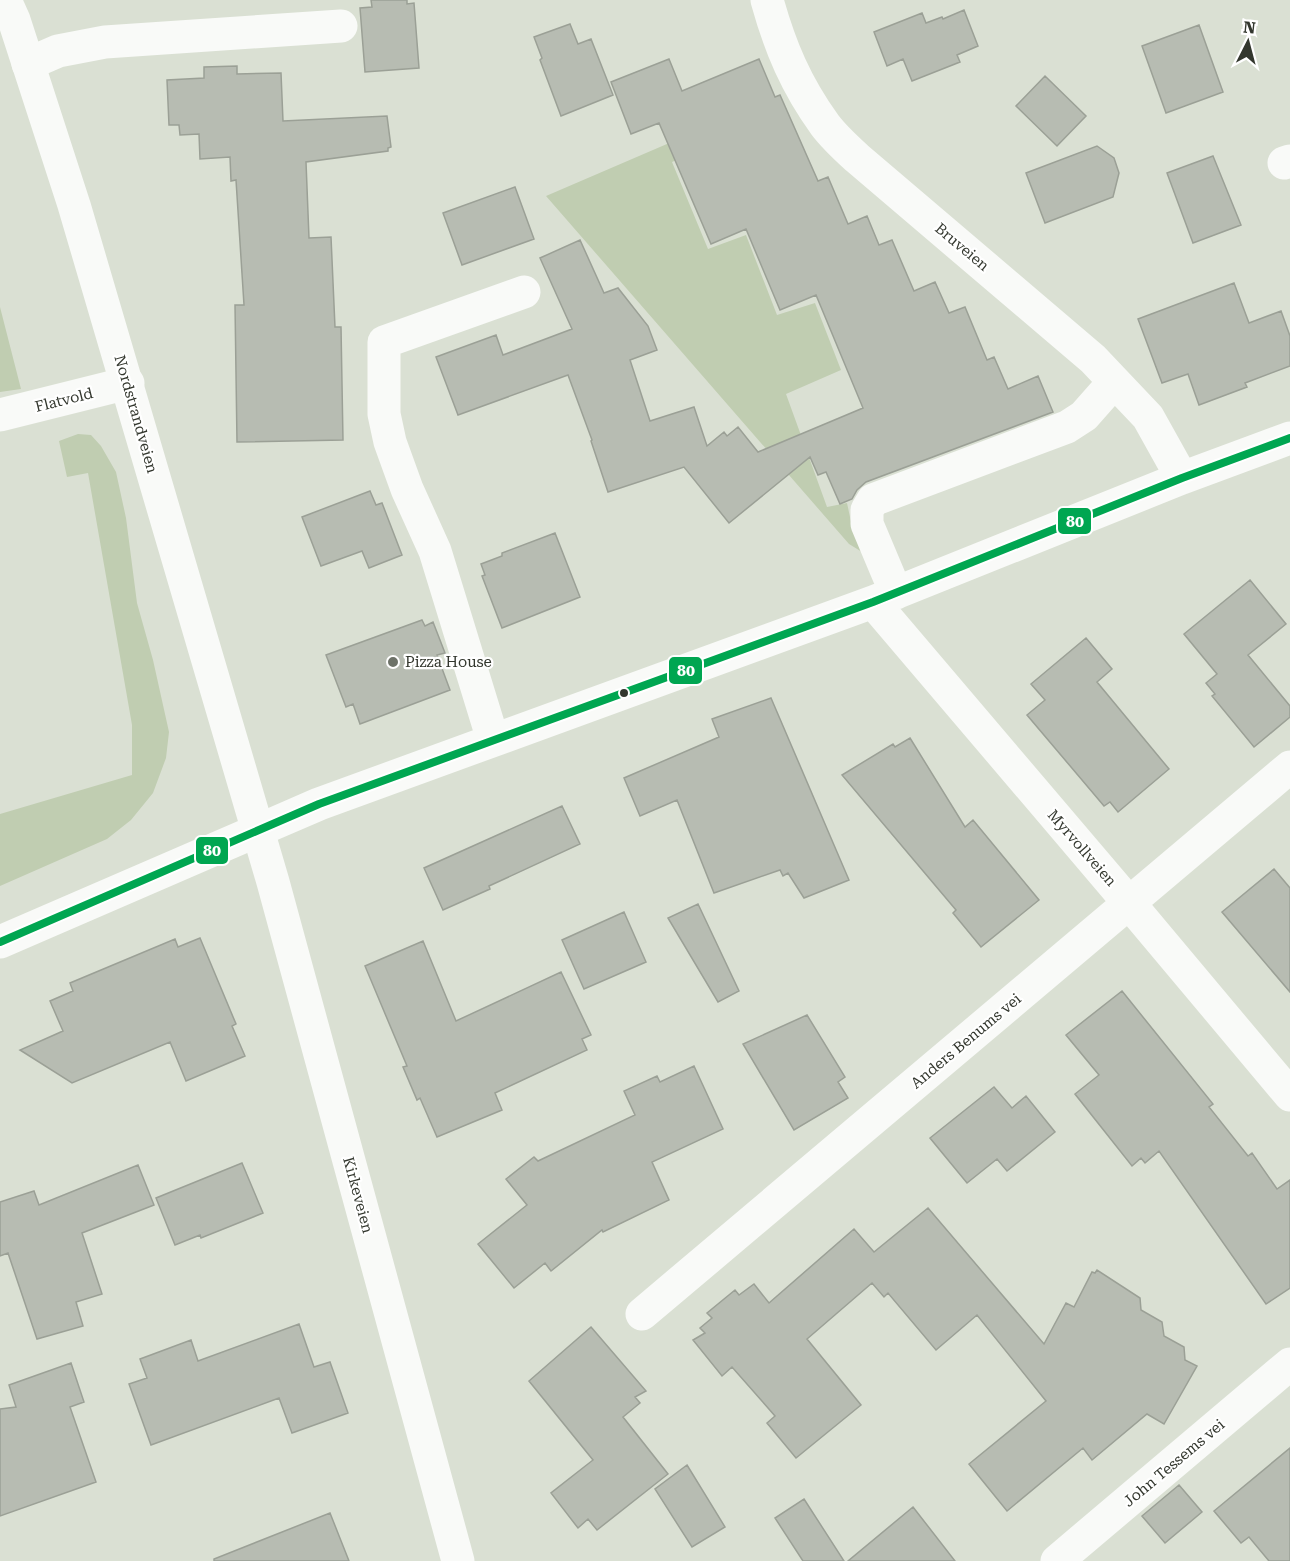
<svg xmlns="http://www.w3.org/2000/svg" width="1290" height="1561" font-family="'Roboto Serif',serif">
  <style>
    .green { fill: #c0cdb1 }
    .building { fill: #b7bcb2; stroke: #9ba096; stroke-width: 1.5 }
    .lines { fill: none; stroke-linecap: round; stroke-linejoin: round }
    .minor { stroke: #f9faf8; stroke-width: 33 }
    .major { stroke: #f9faf8; stroke-width: 33 }
    .bus-1-casing { stroke: #fff; stroke-width: 12 }
    .bus-1 { stroke: #00a651; stroke-width: 8 }
    .poi-dot { fill: #6d7268; stroke: #fff; stroke-width: 2 }
    .bus-dot { fill: #33372e; stroke: #fff; stroke-width: 2 }
    .labels { text-anchor: middle; dominant-baseline: central; stroke-width: 4.5; stroke-linejoin: round; paint-order: stroke }
    .street-label { font-size: 15px; fill: #33372e; stroke: #fff }
    .poi-label { font-size: 15px; fill: #33372e; stroke: #fff; text-anchor: start }
    .line-badge { stroke: #fff; stroke-width: 2 }
    .badge-label { font-size: 16px; text-anchor: middle; font-weight: bold; fill: #fff }
  </style>
  <rect width="100%" height="100%" fill="#dae0d3"/>
  <path class="green" d="M739,113L746,130L672,162L708,249L746,235L777,315L815,303L841,370L786,394L827,507L847,503L853,531L862,552L849,544L546,196Z
    M0,307L21,389L0,392Z
    M78,434L91,435L101,446L116,472L126,518L137,603L153,660L169,732L166,758L153,793L131,820L107,839L0,886V814L132,775V725L88,473L67,477L59,441Z"/>
  <path class="building" d="M371,0H407V4L414,3L419,68L365,72L360,8L372,7Z
    M964,10L978,46L957,55L960,62L912,81L903,59L887,66L874,32L922,13L926,23L942,17L943,19Z
    M570,24L578,44L591,39L613,95L561,116L540,60L542,58L534,37Z
    M1199,25L1223,92L1166,113L1142,46Z
    M669,59L682,91L759,59L775,97L780,95L818,181L828,177L848,224L867,216L879,245L892,240L914,291L935,282L949,313L965,307L987,360L994,357L1008,389L1038,376L1053,412L866,482L857,490L852,499L840,504L826,472L818,475L810,457L729,523L684,467L608,492L591,441L592,440L568,375L458,415L436,357L496,335L503,355L572,329L540,258L580,240L604,293L618,288L648,326L657,350L630,360L650,421L694,407L707,446L724,432L727,436L738,427L758,452L863,408L816,295L780,310L746,229L711,244L659,123L631,134L611,82Z
    M237,66V74L281,73L283,121L387,116L391,147L388,148V151L306,162L309,238L331,237L335,327H341L343,440L237,442L235,305H244L236,180L231,181L230,157L200,159L199,134L180,135L179,125H169L167,80L204,78V67Z
    M1045,76L1086,116L1057,146L1016,106Z
    M1097,146L1114,158L1119,173L1113,197L1045,223L1026,173Z
    M1213,156L1241,225L1193,243L1167,173Z
    M515,187L534,239L462,265L443,213Z
    M1234,283L1249,323L1281,311L1290,336V366L1245,383L1247,387L1199,405L1188,374L1162,383L1138,319Z
    M370,491L376,505L382,503L402,555L369,568L362,551L321,566L302,517Z
    M555,533L580,597L502,628L482,576L485,575L481,564L502,556V553Z
    M1250,580L1286,624L1248,655L1290,706V717L1254,747L1212,696L1215,694L1206,683L1217,674L1184,634Z
    M422,620L425,626L433,622L445,653L437,655L450,690L360,724L353,704L346,707L326,655Z
    M1086,638L1112,669L1097,682L1169,769L1118,812L1110,802L1104,806L1027,715L1045,700L1031,684Z
    M771,698L849,880L804,898L788,873L783,876L780,870L714,893L677,800L640,816L624,778L719,737L712,719Z
    M910,738L965,827L973,820L1039,900L981,947L953,913L956,910L842,775L893,744L895,747Z
    M562,806L580,844L489,886L490,889L443,910L424,868Z
    M1274,869L1290,888V992L1222,912Z
    M698,904L739,991L718,1002L668,918Z
    M624,912L646,962L584,989L562,940Z
    M200,938L236,1024L232,1026L245,1056L186,1081L170,1042L72,1083L20,1050L63,1031L50,1001L73,991L70,983L175,939L178,947Z
    M423,941L456,1021L561,972L591,1035L582,1039L587,1050L495,1093L502,1110L437,1137L420,1098L417,1100L403,1067L407,1066L365,966Z
    M1122,991L1213,1104L1209,1107L1248,1156L1252,1153L1277,1189L1290,1180V1288L1266,1304L1159,1151L1145,1163L1141,1158L1132,1166L1075,1094L1099,1075L1066,1035Z
    M807,1015L845,1077L838,1082L848,1098L794,1130L743,1044Z
    M694,1066L723,1129L652,1162L669,1200L603,1232L602,1230L551,1271L545,1263L514,1288L478,1244L527,1205L506,1179L534,1157L538,1161L635,1115L624,1091L657,1076L660,1082Z
    M994,1087L1012,1108L1026,1096L1055,1132L1007,1171L997,1159L967,1183L930,1138Z
    M242,1163L263,1213L201,1238L200,1235L175,1245L156,1198Z
    M138,1165L154,1205L82,1233L102,1294L76,1302L83,1326L37,1339L8,1253L0,1256V1202L34,1191L39,1205Z
    M928,1208L1044,1344L1066,1303L1074,1307L1092,1272L1095,1273L1097,1270L1140,1298L1141,1310L1162,1322L1164,1336L1184,1347L1185,1360L1197,1366L1164,1424L1147,1414L1092,1460L1083,1448L1007,1511L969,1464L1046,1401L977,1315L936,1350L888,1293L884,1297L872,1283L807,1339L861,1405L796,1458L767,1423L775,1416L732,1367L722,1376L693,1340L705,1333L700,1328L712,1318L707,1313L735,1290L739,1295L754,1284L769,1303L854,1229L874,1252Z
    M299,1324L314,1367L330,1362L348,1413L292,1433L279,1398L151,1445L129,1384L147,1378L140,1359L191,1340L198,1361Z
    M591,1327L646,1391L635,1397L640,1403L623,1417L668,1474L597,1530L588,1519L578,1528L551,1493L593,1460L529,1381Z
    M71,1363L84,1402L70,1407L96,1482L0,1516V1409L16,1407L9,1385Z
    M1290,1448V1561H1269L1249,1537L1241,1543L1214,1511Z
    M687,1465L725,1527L692,1547L655,1489Z
    M1179,1485L1202,1512L1165,1543L1142,1516Z
    M804,1499L844,1561H803L775,1518Z
    M913,1507L955,1561H848Z
    M330,1513L349,1561H214V1559Z"/>
  <g class="lines">
    <path class="minor" d="M767,0C780,47 796,85 825,125C834,137 846,148 857,158L1093,359L1148,417L1182,478
      M28,64L58,51L105,42L341,26
      M1284,163L1290,161
      M0,415L128,383
      M896,593L867,524V510L873,500L1067,427L1084,416L1114,382
      M873,602L1129,903L1290,1095
      M493,740L435,551L407,489L390,442L384,414V342L524,292
      M0,942L319,804L873,602L1182,478L1290,438
      M642,1314L1290,767
      M1057,1561L1290,1364"/>
    <path class="major" d="M5,0L14,20L74,205L273,882L458,1561"/>
    <defs>
      <path id="bus-1" d="M0,942L319,804L873,602L1182,478L1290,438"/>
    </defs>
    <use href="#bus-1" class="bus-1-casing"/>
    <use href="#bus-1" class="bus-1"/>
  </g>
  <circle class="poi-dot" cx="393" cy="662" r="6"/>
  <circle class="bus-dot" cx="624" cy="693" r="5"/>
  <g class="labels">
    <g class="street-label">
      <text transform="translate(962 247) rotate(40)">Bruveien</text>
      <text transform="translate(64 400) rotate(-14)">Flatvold</text>
      <text transform="translate(136 414) rotate(74)">Nordstrandveien</text>
      <text transform="translate(1082 848) rotate(49)">Myrvollveien</text>
      <text transform="translate(966 1041) rotate(-40)">Anders Benums vei</text>
      <text transform="translate(358 1195) rotate(75)">Kirkeveien</text>
      <text transform="translate(1174 1463) rotate(-40)">John Tessems vei</text>
    </g>
    <g class="poi-label">
      <text x="405" y="662">Pizza House</text>
    </g>
  </g>
  <g class="line-badge">
    <rect x="1057" y="507" width="35" height="28" rx="6" fill="#00a651"/>
    <rect x="668" y="656" width="35" height="29" rx="6" fill="#00a651"/>
    <rect x="195" y="836" width="34" height="29" rx="6" fill="#00a651"/>
  </g>
  <g class="badge-label">
    <text x="1075" y="527">80</text>
    <text x="686" y="676">80</text>
    <text x="212" y="856">80</text>
  </g>
  <g transform="translate(1248 42) rotate(6)" stroke="#ffffff" stroke-width="4.5" paint-order="stroke">
  <path d="M0-4.5L10 22L0 15L-10 22Z" fill="#33372e"/>
  <text y="-9" font-size="16" font-weight="bold" text-anchor="middle" fill="#33372e">N</text>
  </g>
</svg>
